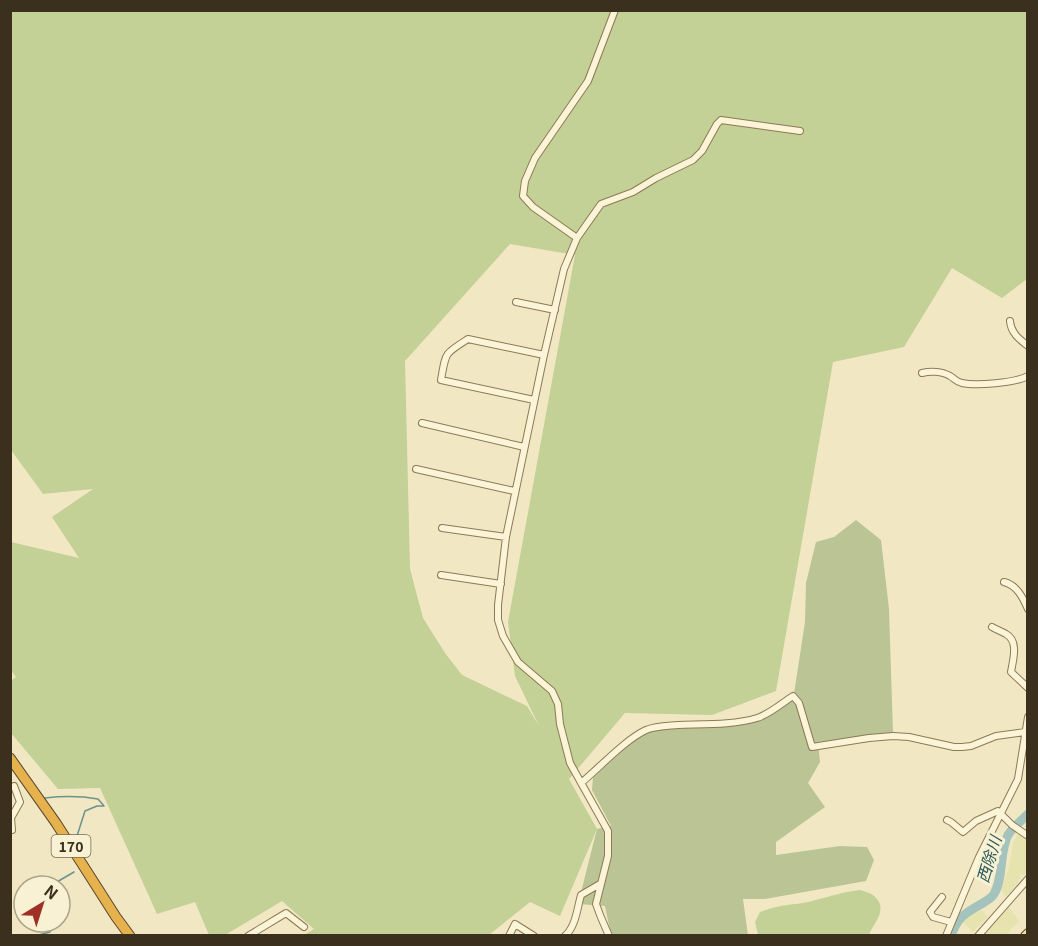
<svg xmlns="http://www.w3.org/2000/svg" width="1038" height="946" font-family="Georgia,'Noto Sans JP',serif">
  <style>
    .farmland { fill: #e7e3af }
    .green { fill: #c3d096; fill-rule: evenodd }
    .cemetery { fill: #bac495 }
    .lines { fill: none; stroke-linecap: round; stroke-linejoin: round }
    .stream { stroke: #6b928c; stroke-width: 1.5 }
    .river { stroke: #a5c3bd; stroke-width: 9 }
    .minor-casing { stroke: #8c7958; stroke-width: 8 }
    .major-casing { stroke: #59462d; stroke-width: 10 }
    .highway-casing { stroke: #59462d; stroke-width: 11 }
    .minor { stroke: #fbf4d6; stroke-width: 6 }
    .major { stroke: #f6e298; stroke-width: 8 }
    .highway { stroke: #e5b24e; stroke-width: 9 }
    .labels { text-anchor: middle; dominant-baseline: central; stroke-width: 6; stroke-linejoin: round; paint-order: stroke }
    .shield { fill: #f8f1d3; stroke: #746954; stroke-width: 1.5 }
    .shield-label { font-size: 14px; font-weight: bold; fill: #3b2f1d }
    .water-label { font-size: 16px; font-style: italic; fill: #2c5a5c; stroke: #f8f1d3 }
  </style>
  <rect width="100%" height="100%" fill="#f1e8c3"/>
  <path class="farmland" d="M1018,833L1027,839V872L1025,875L1020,874L1021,876L1017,884L1006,897L1001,889L1009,867L1013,843Z
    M1009,907L1020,922L1012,928L1007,935H985Z
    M981,910L988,917L973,932L963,922L973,914Z"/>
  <path class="green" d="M10,11H1027V279L1002,298L952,268L904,347L833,362L776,691L712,715L625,713L569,779L597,829L560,916L530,902L489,935H304L314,929L282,901L225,935H209L195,902L157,914L100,788L58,789L11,733V681L16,677L10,669L11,542L79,558L52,517L93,489L43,494L11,450ZM510,244L575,255L508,622L515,676L539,726L527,706L462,675L445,653L423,618L410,569L405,361Z
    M860,890C867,892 872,893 877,899C887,911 873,924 869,935H758L755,922L760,912C775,906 788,905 803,903C822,899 841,892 860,890Z"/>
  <path class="cemetery" d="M856,520L881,540L889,609L893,733L818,742L820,762L808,783L825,807L776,842V855L840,846L867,847L874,860L866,881L765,899H743L748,935H611L605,906L578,904L597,829L611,826L592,790L593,777L638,737L656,729L748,723L764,719L793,700L805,622L806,583L816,542L834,537Z"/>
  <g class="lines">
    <path class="stream" d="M45,798C63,796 81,796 98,799L104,806H97L85,811L76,839
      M50,886L74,872
      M35,936L50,932L54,925V922"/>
    <path class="river" d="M951,936C957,917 967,912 983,903C987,900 991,899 994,894C1004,877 999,852 1008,835C1013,827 1021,821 1028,814"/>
    <defs>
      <path id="minor" d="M577,238L533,207L523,196L525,181L535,158L588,81L615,10
        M516,302L555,310
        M1010,321C1011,333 1019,339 1028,346
        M922,373C930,371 942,371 950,376C954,378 956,382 962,383C976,386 1015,383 1028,376
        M534,400L441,380C446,352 444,354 468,339L544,355
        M422,423L524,447
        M416,469L514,491
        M442,528L506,537
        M441,575L501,584
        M1004,582C1017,585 1023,598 1028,609
        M992,627C997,630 1001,631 1006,634C1019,641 1013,660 1011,672L1028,688
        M581,783C599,768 626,739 646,730C656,726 668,726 678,725C703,724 734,725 757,718C770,714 782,703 793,696L799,703L812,747L869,738L893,736L909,737L954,747H962L971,746L996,736L1025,732
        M947,820L951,822L963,832L976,821L998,811L1012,825L1028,836
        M12,830L11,818L20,802L14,786
        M942,897L930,912L933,917L951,922
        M248,936L286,913L304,927
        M509,936L515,924L534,936
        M565,936C576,926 577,909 581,895L600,884
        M609,936L600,915L596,904L608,856V831L570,763L560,724L558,704L552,691L518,662L503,636L498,620V605L506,537L544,355L564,269L577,238L601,204L633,192L656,178L693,160L702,151L717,124L721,120L800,131
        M946,936L979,857L1018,779L1028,717
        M978,936L1028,879"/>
      <path id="major" d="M1025,936L1028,933"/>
      <path id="highway" d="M10,758L56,823L116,917L130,936"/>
    </defs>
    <use href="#minor" class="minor-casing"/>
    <use href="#major" class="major-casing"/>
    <use href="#highway" class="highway-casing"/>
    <use href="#minor" class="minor"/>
    <use href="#major" class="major"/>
    <use href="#highway" class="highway"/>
  </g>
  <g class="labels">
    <rect class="shield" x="51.5" y="835" width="39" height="22" rx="4.5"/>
    <g class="shield-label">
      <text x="71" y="846">170</text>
    </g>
    <g class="water-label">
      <text transform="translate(988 859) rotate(-73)">西除川</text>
    </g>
  </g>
  <rect width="1038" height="946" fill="none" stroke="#3b2f1d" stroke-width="24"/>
  <g transform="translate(42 904) rotate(38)"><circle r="28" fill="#f8f1d3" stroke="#aca38a" stroke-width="1.5"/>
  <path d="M0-4.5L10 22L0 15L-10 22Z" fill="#9f3025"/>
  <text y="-9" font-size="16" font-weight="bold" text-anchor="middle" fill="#3b2f1d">N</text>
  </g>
</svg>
